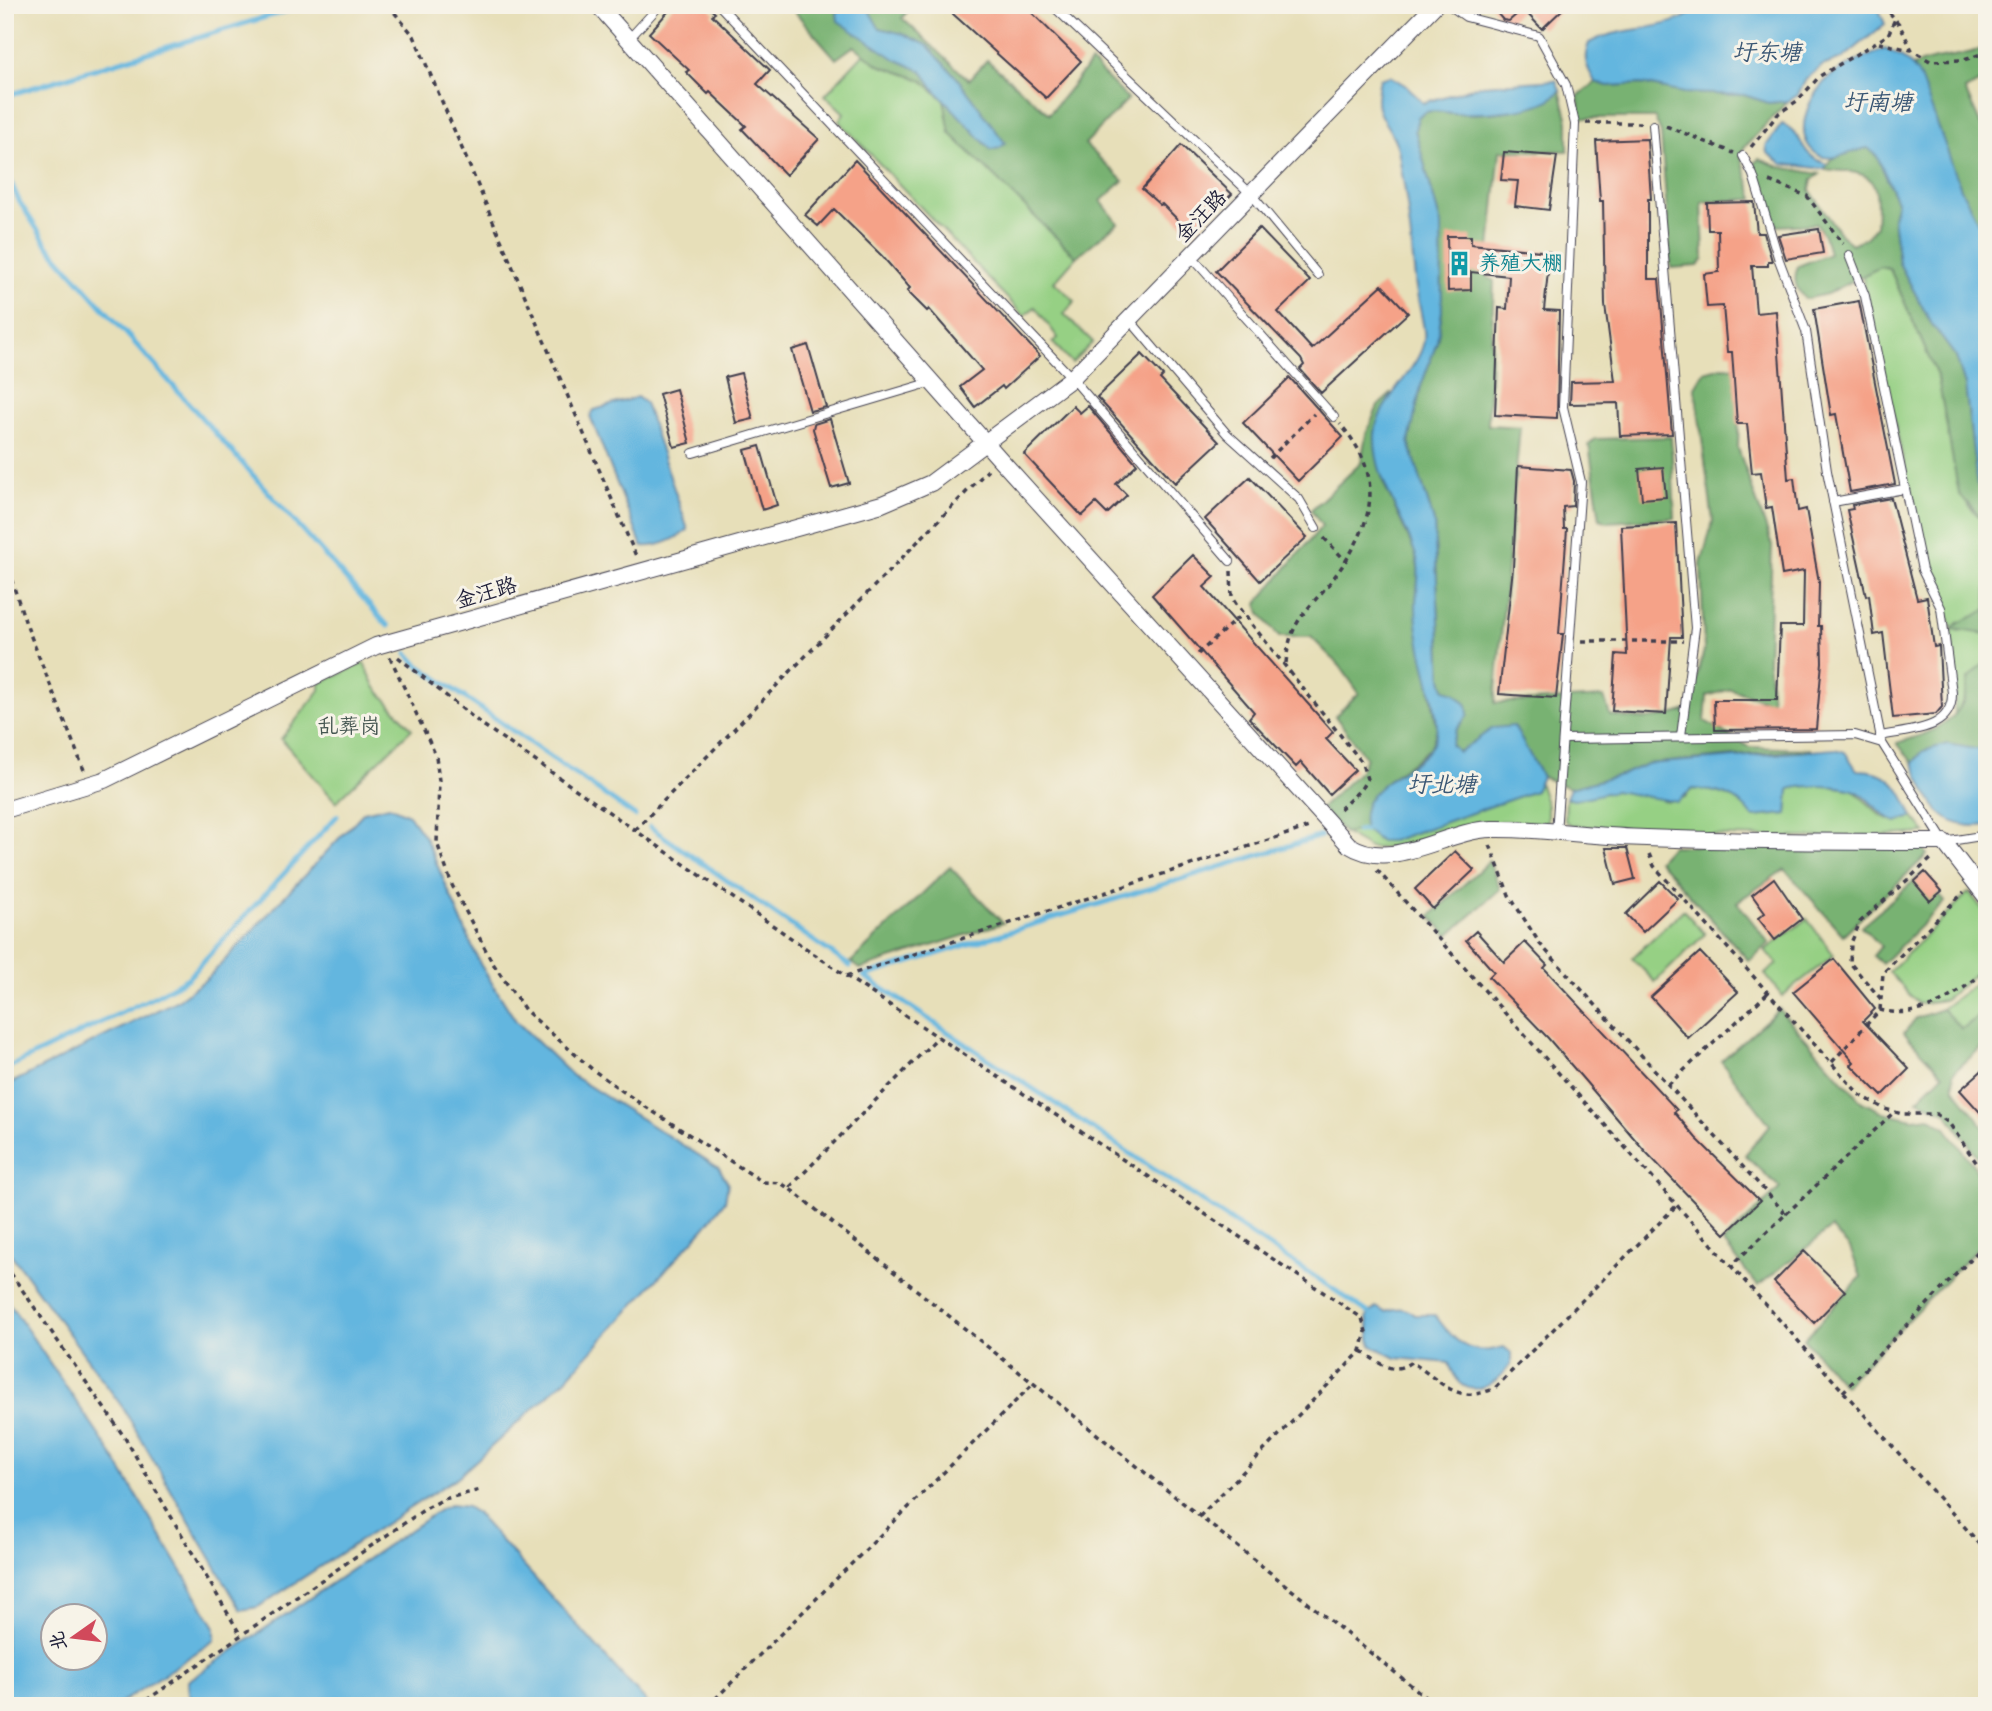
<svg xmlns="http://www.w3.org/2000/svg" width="1992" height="1711" font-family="'Balsamiq Sans','LXGW WenKai TC',sans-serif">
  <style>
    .green { fill: #96d084; stroke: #5c7960; stroke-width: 2 }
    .forest { fill: #78b272; stroke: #4d6a56; stroke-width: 2 }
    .water { fill: #63b6df; stroke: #426c8d; stroke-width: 2; fill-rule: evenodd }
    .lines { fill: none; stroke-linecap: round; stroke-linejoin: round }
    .stream { stroke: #63b6df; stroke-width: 5 }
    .building { fill: #f5a288 }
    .service-casing { stroke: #403e4e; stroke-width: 10 }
    .minor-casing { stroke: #403e4e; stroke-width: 18 }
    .path { stroke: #403e4e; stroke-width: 3.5; stroke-dasharray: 5 5; stroke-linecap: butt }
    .service { stroke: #fff; stroke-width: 8 }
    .minor { stroke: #fff; stroke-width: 16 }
    .labels { text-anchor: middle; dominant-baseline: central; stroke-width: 6; stroke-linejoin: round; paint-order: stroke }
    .street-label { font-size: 21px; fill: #22223b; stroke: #f7f3e8 }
    .culture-label { font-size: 21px; fill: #0d838f; stroke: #f7f3e8; text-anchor: start }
    .park-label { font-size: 21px; fill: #455651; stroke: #f7f3e8 }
    .water-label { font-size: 23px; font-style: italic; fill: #395674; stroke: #f7f3e8 }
  </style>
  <rect width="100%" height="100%" fill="#f7f3e8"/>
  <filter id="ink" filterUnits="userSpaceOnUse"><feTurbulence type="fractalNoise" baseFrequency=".0143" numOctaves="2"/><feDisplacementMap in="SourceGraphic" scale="14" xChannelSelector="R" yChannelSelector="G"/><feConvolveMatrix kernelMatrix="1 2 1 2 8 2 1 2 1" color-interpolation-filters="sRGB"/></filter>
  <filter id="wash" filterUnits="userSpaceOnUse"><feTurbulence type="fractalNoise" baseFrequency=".00686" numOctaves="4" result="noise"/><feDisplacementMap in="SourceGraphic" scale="28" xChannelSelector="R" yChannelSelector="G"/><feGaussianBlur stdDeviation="1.57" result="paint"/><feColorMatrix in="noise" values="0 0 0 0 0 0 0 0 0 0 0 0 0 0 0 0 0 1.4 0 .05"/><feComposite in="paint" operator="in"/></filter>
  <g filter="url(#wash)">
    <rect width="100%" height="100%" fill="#e7dfb9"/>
    <path class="green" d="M864,53L879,65L922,79L945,100L951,134L1076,257L1054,282L1075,301L1064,314L1093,342L1072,363L1053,343L1058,338L1035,307L1024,316L839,121L844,113L825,95Z
      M1880,267L1890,269L1938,378L1968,506L1982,519L1987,532V609L1978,616L1956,624L1958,632L1972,630L1987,634V661L1968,679L1967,692L1954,718L1956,694L1952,629L1914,509L1862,275Z
      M364,663L376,688L412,729L336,802L281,739L320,690V683Z
      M1539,782L1547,806V822L1543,823L1501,821L1389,848H1370L1344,833L1365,830L1379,840L1391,841L1535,791Z
      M1811,784L1852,789L1882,816L1896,822L1913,817L1926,833C1809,841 1688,837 1572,825L1565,821L1566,798C1579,802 1588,796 1600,793C1618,788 1652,792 1666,802L1685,797L1692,789C1717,790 1738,795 1753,817L1787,814L1789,789Z
      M1969,892L1987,915V963L1944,1000L1918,1004L1889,972Z
      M1683,910L1705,934L1655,982L1632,958Z
      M1807,919L1834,955L1782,996L1765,974L1777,964L1765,950Z
      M1973,985L1987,1001V1010L1962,1029L1942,1009Z"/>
    <path class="forest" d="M789,5H913L902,18L969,80L987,60L1049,114L1091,62L1128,99L1085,144L1123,181L1101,201L1118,223L1076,257L950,133L944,100L922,80L879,65L854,46L836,59Z
      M1987,47V79L1965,90L1987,138V240L1962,191L1913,66C1938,55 1963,58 1987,47Z
      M1595,82L1608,86L1642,84L1684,93L1744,95L1769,103L1788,101L1743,149L1741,158L1754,199L1702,202L1704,259L1698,266L1671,268L1661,133L1655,118H1581L1578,96Z
      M1560,90L1568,121V151H1500L1487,277L1494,281L1488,425L1520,427L1495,703L1604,697L1610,715C1639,721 1662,720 1689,709L1704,650L1701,564L1713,521L1695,387L1704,372L1722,367L1740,368L1738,448L1772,545L1768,661L1772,703L1731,689L1707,696L1705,721L1749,747L1811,749L1647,764L1624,774L1570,788L1542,777L1514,726L1458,752L1451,745L1456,730L1468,715L1455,693L1445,690L1442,679L1434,522L1409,442L1421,386L1437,342L1442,311L1441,225L1415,130L1418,117L1426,112C1437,109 1441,113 1452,113C1476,115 1547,112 1560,90Z
      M1868,147L1877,156L1897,201L1893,218L1899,263L1931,323L1956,357L1965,385L1977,484L1987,497V532L1982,519L1959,494L1938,378L1890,269L1880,267L1827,294L1806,299C1795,291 1793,278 1798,266L1829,254L1824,235L1816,224L1777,226L1754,163L1759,159L1780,167L1820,174L1812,180L1810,190L1841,235L1852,244L1867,237L1876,226C1880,172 1872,174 1824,169L1831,159Z
      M1392,393L1375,429L1383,482L1415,552L1419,572L1416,604L1437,728C1435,734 1434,743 1429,748C1406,773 1355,789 1365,830L1344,833L1321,808L1360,771L1366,758L1335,716L1359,693L1340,666L1311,637H1279L1260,613L1257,603L1322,526L1311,510L1361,463L1366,434L1378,406Z
      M1671,437L1675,518L1606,522L1600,519L1589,445L1595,439Z
      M1987,609V634L1952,629C1960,619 1976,618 1987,609Z
      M1987,661V751H1923L1913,763L1897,743C1932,732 1966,723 1968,679Z
      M1671,846H1922L1927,855L1843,935L1785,869L1737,902L1769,943L1749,961L1658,860Z
      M1489,861L1500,889L1448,936L1430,916Z
      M950,867L1003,923L860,969L851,962Z
      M1922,874L1945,902L1882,964L1873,956L1881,946L1861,926Z
      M1779,1009L1862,1102L1883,1112L1913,1119L1930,1117L1946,1128L1987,1184V1238L1844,1386L1804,1339L1861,1277L1850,1248L1831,1228L1758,1286L1723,1242L1780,1188L1745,1155L1770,1125L1721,1061Z
      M1942,1009L1962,1029L1987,1010V1042L1953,1073L1954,1088L1987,1131V1170L1946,1112L1917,1100L1943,1074L1904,1033L1916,1018Z"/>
    <path class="water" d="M841,5H866L879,28L904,34L927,45L959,80L1005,143L1000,148L991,150L935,90L922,71L895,59L838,21L837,14Z
      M1702,5H1877L1885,24L1842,59L1822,66L1806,79L1798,95L1788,101L1769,103L1744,95L1684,93L1642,84L1608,86L1595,82C1587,68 1582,58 1589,43C1626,23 1670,35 1702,5Z
      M1885,49C1901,56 1911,62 1920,77L1962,191L1987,240V497L1977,484L1965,385L1956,357L1931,323L1899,263L1893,218L1897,201L1877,156L1868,148C1854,150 1834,162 1820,156C1788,139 1810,92 1831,76C1847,64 1867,57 1885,49Z
      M1390,76L1408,87L1423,103L1482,85L1556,80L1560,90C1547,113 1478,114 1453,113C1442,113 1437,109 1426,112L1418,117L1415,130L1441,225L1442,311L1437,342L1421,386L1409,442L1434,522L1442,679L1445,690L1455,693L1467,705L1468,715L1456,730L1451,745L1459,752L1493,728L1514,726L1542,777L1535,791L1391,841H1379L1365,830C1353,783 1415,774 1432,745C1440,731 1436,714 1433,699C1426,667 1416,638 1416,605C1416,587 1422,570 1415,553C1402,513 1373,478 1375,434C1377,398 1429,364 1424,331C1422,313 1416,296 1415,279C1411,243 1409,209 1402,174C1400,164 1400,152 1396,143C1384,115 1371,116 1380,79Z
      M1782,124C1807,135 1796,154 1827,164L1824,169L1783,164L1767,153L1766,146Z
      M637,397L645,403L688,530C676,539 658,548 642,546L590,416L594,410Z
      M1947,744L1987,751V825C1939,832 1930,801 1913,763L1923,751Z
      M1835,749L1845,752L1857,770C1892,770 1900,787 1913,817L1896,822C1881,815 1874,804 1861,794C1848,784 1805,785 1789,789L1787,814L1753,817C1738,795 1717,790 1692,789L1677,802L1615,791L1574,800L1566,798L1570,788L1624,774L1647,764Z
      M389,806L409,815L426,839L480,964L516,1021L573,1076L719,1168L728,1183L725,1201L705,1227L566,1379L459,1476L258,1607L241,1610L123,1408L5,1246V1086L178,1000L209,977L364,812Z
      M5,1297L113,1456L215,1627V1640L116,1706H5ZM52,1616H94V1658H52Z
      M1376,1307L1385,1312C1397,1308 1405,1306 1415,1315H1435C1455,1342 1469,1358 1504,1347L1511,1353V1364C1490,1392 1462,1402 1449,1363L1396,1358L1371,1345L1367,1317Z
      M450,1505L467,1507L476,1513L650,1706H200L189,1694L188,1681L441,1509Z"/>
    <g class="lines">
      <path class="stream" d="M5,96L306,5
        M5,169L19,201L48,246L388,626
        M407,653L417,664L635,816
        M650,827L850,966
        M1357,831L1365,830
        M864,976L1369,1313
        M865,976L1321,836
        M5,1069L158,995L188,978L337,816"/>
    </g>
    <g id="blocks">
      <path class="building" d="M674,5H706L715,13L712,15L770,70L757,84L819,139L786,175L742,129L746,126L710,92L708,94L686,72L689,70L649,33Z
        M943,5H1024L1081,61L1046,98Z
        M1490,5H1567L1542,29L1523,9L1509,21L1503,20Z
        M1647,139L1651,199H1648V279H1659L1672,434L1620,436L1618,403L1570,404L1571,382L1615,381L1605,305L1603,201H1600L1596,141Z
        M1181,145L1232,194L1192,234L1162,204L1160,205L1142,189Z
        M1504,152L1557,156L1549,210L1515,206L1518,181L1501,180Z
        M855,160L1040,356L1004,389L1002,386L975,407L960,387L982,370L929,309L927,311L907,291L910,288L882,256L834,209L818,226L805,215Z
        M1754,202L1757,233H1764L1772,261H1768V266H1752L1756,313L1776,311L1788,479L1794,478L1798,511L1806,509L1819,582L1818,626H1821L1822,662L1816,729L1715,730L1714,700H1777L1780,626H1803L1804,571L1782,575L1772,507L1766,508L1761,472L1752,473L1747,424H1737L1732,352H1727L1723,306L1707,307L1704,274L1719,272L1718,230H1708L1707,203Z
        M1259,228L1310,281L1278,312L1312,349L1382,285L1408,313L1321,393L1300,369L1304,365L1301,359L1216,271Z
        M1819,229L1823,253L1786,259L1778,235Z
        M1447,236H1471V244L1550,252L1544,310L1559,311L1557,418L1495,415L1499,308L1507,309L1509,276L1471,272V290L1448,291Z
        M1859,301L1895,484L1850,492L1836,414L1831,415L1814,309Z
        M808,345L826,407L810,411L792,350Z
        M1142,354L1163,376L1160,379L1219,442L1175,483L1097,397Z
        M741,373L753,419L736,423L725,377Z
        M1290,378L1343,437L1298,481L1243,423Z
        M676,389L690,443L674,447L659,394Z
        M1073,406L1080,413L1088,406L1137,464L1116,484L1127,495L1107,514L1096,503L1082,516L1024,454Z
        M830,419L849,483L831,488L813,429L814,424Z
        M760,446L777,505L762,510L745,450Z
        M1518,466L1571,470L1574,481L1573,506L1563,507L1564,529H1567L1559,634H1563L1556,698L1499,694L1513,568Z
        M1663,467L1666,497L1642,499L1639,469Z
        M1250,477L1307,537L1260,581L1205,519Z
        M1891,498L1917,599L1927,597L1934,647L1939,646L1942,707L1936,714L1893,718L1883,633L1874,635L1869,595L1866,596L1847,510L1853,509L1852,505Z
        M1676,523L1682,637H1671L1666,714L1612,711L1616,654L1627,655L1621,526Z
        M1193,555L1215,577L1204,587L1333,732L1326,739L1355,770L1329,794L1301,762L1296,767L1249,718L1254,712L1152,595Z
        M1606,848H1627L1635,879L1615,884Z
        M1455,851L1474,870L1433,909L1415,889Z
        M1925,872L1942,891L1930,901L1914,882Z
        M1774,878L1802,919L1775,940L1758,918L1765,913L1752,895Z
        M1660,881L1678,899L1643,932L1626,914Z
        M1476,931L1504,962L1525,942L1547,965L1544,968L1677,1110L1674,1112L1696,1138L1760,1201L1725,1234L1645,1151L1548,1038L1489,977L1494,972L1466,940Z
        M1700,952L1738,992L1688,1038L1651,997Z
        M1834,959L1875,1009L1863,1021L1909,1069L1882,1096L1851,1065L1854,1062L1793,992Z
        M1987,1066V1120L1960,1090Z
        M1804,1251L1845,1291L1814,1323L1774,1282Z"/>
    </g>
  </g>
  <g filter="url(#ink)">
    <use href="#blocks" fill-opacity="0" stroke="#403e4e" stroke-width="2"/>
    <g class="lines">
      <defs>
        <path id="service" d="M719,5L1072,378L1230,561
          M1052,5L1251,194L1318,275
          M1449,5L1466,17L1539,36L1566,85L1575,124L1563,407L1581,482L1556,833
          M628,40L660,5
          M1653,125L1695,628L1681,736
          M1743,156L1753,175L1779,260L1806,331L1827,471L1882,743L1944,842L1987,835
          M1849,255L1865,296L1922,570L1941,608L1952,693C1953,731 1909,730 1880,736
          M1191,256L1334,417
          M1129,319L1227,434L1299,499L1316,528
          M693,453L932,382
          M1833,502L1904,489
          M1563,739L1855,735L1882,743"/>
        <path id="minor" d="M598,5L999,458L1349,845C1393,873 1444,830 1492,829C1543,828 1595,837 1646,838C1745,842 1845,842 1944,842L1987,898
          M5,810L104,780L376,646L882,504L931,483L1072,378L1435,5"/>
      </defs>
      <use href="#service" class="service-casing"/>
      <use href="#minor" class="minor-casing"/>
      <path class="path" d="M388,5L414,36L636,556
        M1883,5L1899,24L1912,50L1930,61L1964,60L1987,52
        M1879,43L1911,50
        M1586,123H1641
        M1666,126L1734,153
        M1751,147L1779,113L1797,101L1820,76L1888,35L1895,19
        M1769,181L1807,196L1843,244
        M1270,458L1314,414
        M1324,538L1345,560
        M5,560L26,624L84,770
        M1231,571L1232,598L1238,607L1361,761L1367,779L1361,789L1339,810
        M1582,641H1683
        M1198,654L1243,613
        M390,657L436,756L439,781L437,843L452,885L492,962L525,1010L593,1070L638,1102L763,1182L781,1183L794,1192L1437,1706
        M398,657L480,723L846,976L1362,1318L1366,1332L1361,1351L1200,1516
        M1286,663C1290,619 1307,612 1332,580C1373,527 1388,478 1340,424
        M635,830L988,470
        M1490,845L1509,895L1540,944L1786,1214L1731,1266
        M1649,854L1654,866L1860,1095L1885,1109L1902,1114H1936L1949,1123L1987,1178
        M1377,870L1987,1552
        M846,976L1312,826
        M1881,999L1850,963L1851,943L1860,922L1932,858
        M1880,1010L1883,973L1964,892
        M1832,1062L1880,1010C1923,1021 1955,995 1987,970
        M1668,1085L1769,992
        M790,1187L938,1037
        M1786,1214L1894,1112
        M5,1265L125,1438L240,1634
        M1362,1351C1379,1363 1392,1376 1411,1362C1442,1381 1456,1406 1495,1388L1677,1205
        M1843,1392L1987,1242
        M138,1706L425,1509L444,1499L480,1490
        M708,1706L1034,1383"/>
      <use href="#service" class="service"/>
      <use href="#minor" class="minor"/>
    </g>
  </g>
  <defs>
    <symbol id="building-bare" viewBox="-9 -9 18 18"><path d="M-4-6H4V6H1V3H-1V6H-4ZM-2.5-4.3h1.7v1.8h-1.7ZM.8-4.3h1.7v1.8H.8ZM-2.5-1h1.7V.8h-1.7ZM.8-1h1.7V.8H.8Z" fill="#0f9aa8" stroke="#f7f3e8" stroke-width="2.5" paint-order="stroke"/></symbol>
  </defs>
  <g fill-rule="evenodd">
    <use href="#building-bare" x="1442" y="246" width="35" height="35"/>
  </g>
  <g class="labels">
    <g class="street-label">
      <text transform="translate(1201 216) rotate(-46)">金汪路</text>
      <text transform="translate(486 593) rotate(-16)">金汪路</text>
    </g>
    <g class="culture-label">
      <text x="1479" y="263">养殖大棚</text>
    </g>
    <g class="park-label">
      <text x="349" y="726">乱葬岗</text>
    </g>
    <g class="water-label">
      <text x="1767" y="53">圩东塘</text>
      <text x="1878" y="103">圩南塘</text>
      <text x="1442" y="785">圩北塘</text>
    </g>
  </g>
  <rect width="1992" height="1711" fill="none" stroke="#f7f3e8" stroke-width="28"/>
  <g transform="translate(74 1637) rotate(256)"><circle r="33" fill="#f7f3e8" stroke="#a29fa3" stroke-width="2"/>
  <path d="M0-5L12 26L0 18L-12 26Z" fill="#d1495b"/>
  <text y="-10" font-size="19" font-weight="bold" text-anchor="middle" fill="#22223b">北</text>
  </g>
</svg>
